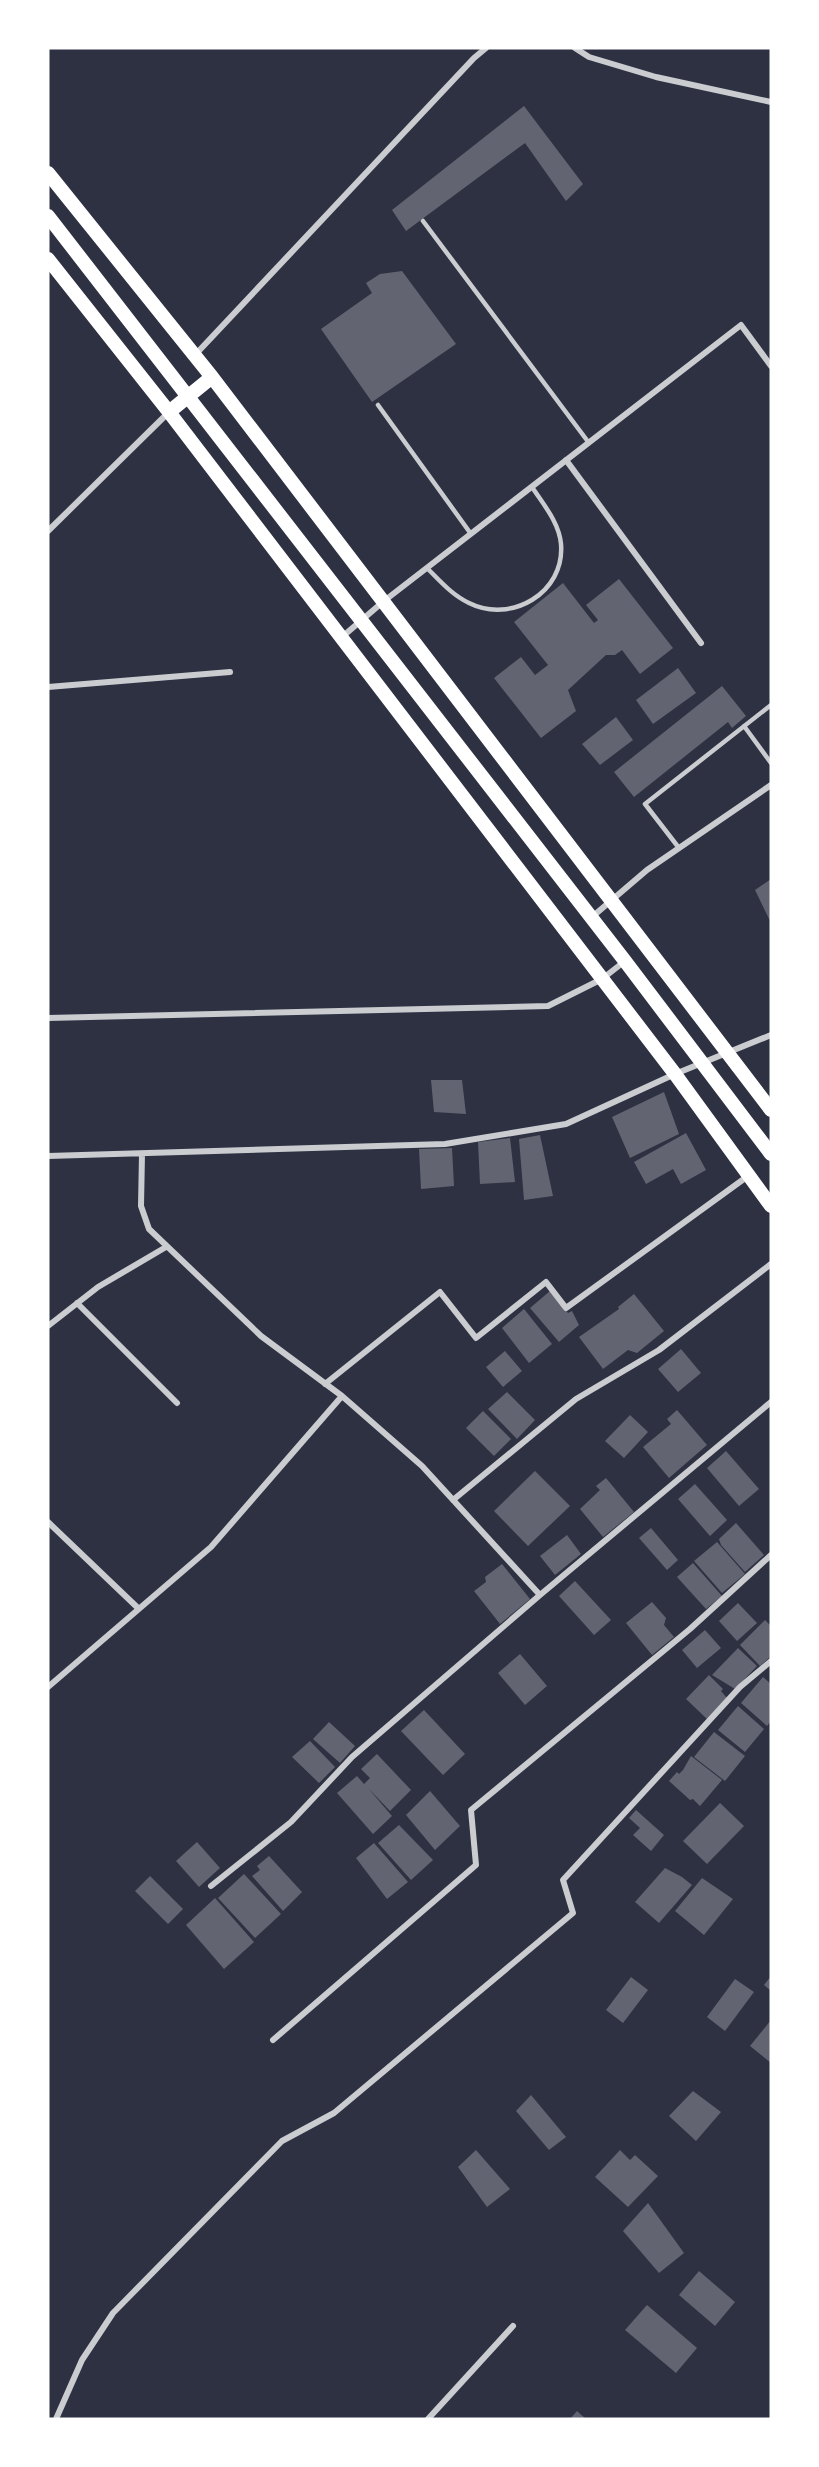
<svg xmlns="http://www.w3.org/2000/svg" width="819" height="2467" font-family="'PT Sans Narrow',sans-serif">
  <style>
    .building { fill: #626471 }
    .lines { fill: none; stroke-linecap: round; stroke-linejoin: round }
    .service { stroke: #caccd0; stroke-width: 4.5 }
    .minor { stroke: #caccd0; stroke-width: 6 }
    .trunk { stroke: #fff; stroke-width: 14 }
  </style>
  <rect width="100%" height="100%" fill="#2d3142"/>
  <path class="building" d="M524,106L583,184L566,201L525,143L406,231L392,210Z
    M402,271L456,344L372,402L321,329L372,293L366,283L380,274Z
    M619,579L673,648L640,674L622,650L615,655H606L568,690L576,711L541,738L494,678L521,657L535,675L548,665L514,622L563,583L594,623L598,620L586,605Z
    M678,668L696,693L653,724L636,700Z
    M722,686L746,716L732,728L728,722L634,797L614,772Z
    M616,717L633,740L600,765L582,744Z
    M771,879V923L755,890Z
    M431,1080H462L466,1114L434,1112Z
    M664,1092L679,1134L630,1158L612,1117Z
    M686,1133L706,1170L681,1184L673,1169L646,1184L634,1162Z
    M540,1135L553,1196L524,1200L519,1139Z
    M510,1138L515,1182L480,1184L478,1142Z
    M452,1148L454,1186L421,1189L419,1149Z
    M550,1291L568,1313L572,1311L579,1325L559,1342L530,1308Z
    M634,1294L664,1331L637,1353L628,1350L603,1369L579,1337L619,1309L618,1307Z
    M524,1309L552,1344L529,1363L502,1328Z
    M681,1349L701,1373L678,1392L658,1369Z
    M505,1351L522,1371L503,1387L486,1367Z
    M507,1392L535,1420L517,1439L488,1409Z
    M677,1410L707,1445L669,1478L643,1447L671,1424L667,1419Z
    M483,1411L511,1439L494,1456L466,1428Z
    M630,1415L648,1432L624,1458L605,1441Z
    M726,1451L759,1489L739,1506L707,1468Z
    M535,1471L570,1506L528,1546L494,1511Z
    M606,1478L634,1512L603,1537L580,1509L600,1490L596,1486Z
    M695,1484L727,1520L710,1536L678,1499Z
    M736,1523L764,1555L745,1572L721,1545L719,1539Z
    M651,1528L678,1560L667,1570L639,1538Z
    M567,1535L581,1554L555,1575L540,1556Z
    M717,1542L745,1574L722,1593L694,1561Z
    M693,1563L722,1596L706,1609L677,1577Z
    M502,1564L530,1599L500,1624L474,1591L486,1582L485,1577Z
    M575,1581L611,1620L594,1635L559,1596Z
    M652,1602L666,1618L664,1625L674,1637L652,1655L626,1623Z
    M738,1603L757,1623L737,1641L719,1621Z
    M765,1620L771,1626V1656L760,1666L740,1645Z
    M705,1630L721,1648L697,1668L682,1650Z
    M738,1648L757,1666L735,1689L712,1675Z
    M520,1654L547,1686L525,1705L498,1673Z
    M709,1675L723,1689L721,1691L727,1698L707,1719L686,1699Z
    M763,1677L771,1684V1721L767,1726L741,1703Z
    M738,1706L764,1729L745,1752L718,1730Z
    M424,1710L465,1754L443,1775L401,1731Z
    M329,1722L355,1746L340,1763L313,1739Z
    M714,1732L745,1756L725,1781L694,1757Z
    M310,1741L335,1767L319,1783L292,1757Z
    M377,1754L411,1790L390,1811L368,1788L392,1816L373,1834L337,1793L357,1776L364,1784L370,1778L361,1769Z
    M691,1756L722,1780L700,1806L693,1799L690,1800L669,1781L677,1772L679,1774L683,1770Z
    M430,1791L460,1826L435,1850L406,1815Z
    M720,1803L744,1826L707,1864L683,1841Z
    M636,1810L664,1835L651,1851L633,1835L640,1828L629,1818Z
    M399,1825L433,1860L411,1880L378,1843Z
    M197,1842L220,1868L199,1887L176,1861Z
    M374,1843L408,1882L387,1899L356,1858Z
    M269,1856L302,1892L283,1911L252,1876L260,1870L257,1866Z
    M665,1868L682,1877L692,1885L659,1923L635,1902Z
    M244,1874L281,1914L255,1938L218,1898Z
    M150,1876L183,1909L168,1924L135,1891Z
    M702,1878L733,1899L704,1935L675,1911Z
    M215,1898L254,1942L224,1969L186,1925Z
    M771,1976V1991L764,1985Z
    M631,1977L648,1990L623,2023L606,2010Z
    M735,1979L754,1992L725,2031L707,2017Z
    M771,2020V2063L750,2046Z
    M693,2091L721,2112L696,2141L669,2116Z
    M531,2095L566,2137L549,2150L516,2111Z
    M476,2150L510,2189L487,2207L458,2167Z
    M620,2150L630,2160L635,2155L658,2176L628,2207L595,2177Z
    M648,2203L684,2253L659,2273L623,2231Z
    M699,2271L735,2302L715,2326L679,2295Z
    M647,2305L697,2348L676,2373L625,2330Z
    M577,2411L586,2419H570Z"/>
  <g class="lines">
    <path class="service" d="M423,221L589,443
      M378,405L471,534
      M427,568C440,581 452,595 469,603C511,624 565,593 561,544C559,522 543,504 532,487
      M744,726L771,763
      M679,848L645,804L771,705"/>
    <path class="minor" d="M575,48L589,57L656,77L771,102
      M195,355L474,58L486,48
      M566,460L701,643
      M48,531L168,413
      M342,637L384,601L741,325L771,366
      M48,687L230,672
      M592,917L647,870L771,785
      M48,1018L548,1006L602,979L625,961
      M142,1154L141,1206L149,1229L261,1336L342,1396L422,1466L540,1595L771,1402
      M48,1156L445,1144L566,1124L675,1074L771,1035
      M77,1303L177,1403
      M48,1326L98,1287L166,1247
      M325,1384L440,1292L476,1338L546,1282L566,1308L748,1176
      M453,1500L576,1399L659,1350L771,1264
      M48,1522L139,1609
      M48,1687L211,1547L342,1396
      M211,1886L291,1822L352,1757L540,1595
      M273,2040L476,1865L471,1810L690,1629L771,1555
      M56,2419L82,2360L113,2313L282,2141L334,2113L573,1913L563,1880L740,1687L771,1661
      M428,2419L513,2326"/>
    <path class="trunk" d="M48,173L212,377L771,1110
      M48,216L625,961L771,1154
      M48,259L169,412L675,1074L771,1206
      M169,412L212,377"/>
  </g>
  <rect width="819" height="2467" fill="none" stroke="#ffffff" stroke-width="99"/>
</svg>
